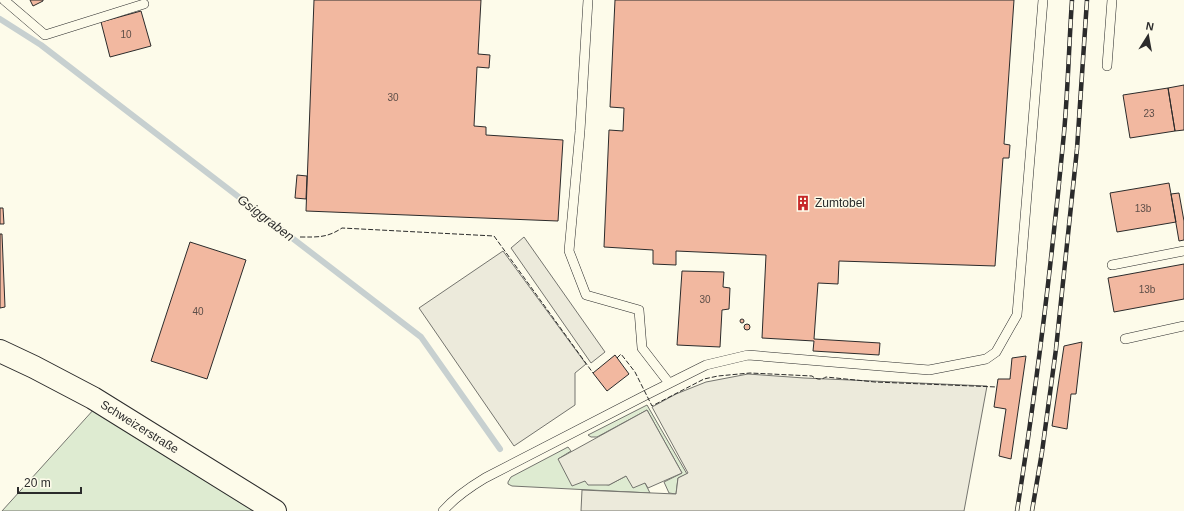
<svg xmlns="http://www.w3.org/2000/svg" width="1184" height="511" font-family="Helvetica,sans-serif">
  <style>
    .green { fill: #deebd1; stroke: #74746e }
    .parking { fill: #eceadb; stroke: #74746e }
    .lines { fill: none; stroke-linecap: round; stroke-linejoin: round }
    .stream { stroke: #c7d0d0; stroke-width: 6 }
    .building { fill: #f2b8a0; stroke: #2b2b2b }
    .lane-casing { stroke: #2b2b2b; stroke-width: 10 }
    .secondary-casing { stroke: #2b2b2b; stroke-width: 24 }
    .lane { stroke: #fdfbea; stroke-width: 9 }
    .secondary { stroke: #fdfbea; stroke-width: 22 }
    .rail-casing { stroke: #2b2b2b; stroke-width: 4.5 }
    .rail { stroke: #fdfbea; stroke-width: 3; stroke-dasharray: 9; stroke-linecap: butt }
    .fence { stroke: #2b2b2b; stroke-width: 1; stroke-dasharray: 5 2; stroke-linecap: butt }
    .labels { text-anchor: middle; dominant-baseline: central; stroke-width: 3; stroke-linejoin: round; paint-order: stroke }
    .number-label { font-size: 10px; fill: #5d4e48 }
    .poi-label { font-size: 12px; fill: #2b2b2b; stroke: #fdfbea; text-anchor: start }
    .street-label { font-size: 12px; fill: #2b2b2b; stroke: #fdfbea }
    .water-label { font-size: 13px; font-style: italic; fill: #2b2b2b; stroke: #fdfbea }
  </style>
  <rect width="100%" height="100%" fill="#fdfbea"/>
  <path class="green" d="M647,405L687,474L678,478L676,494L669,493L664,482L682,473L647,410L597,437H591L588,435Z
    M95,408L260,511H2Z
    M568,447L571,451L558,459L585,481L609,485L626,476L645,483L650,493L512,486L508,484V482L511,477Z"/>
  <path class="parking" d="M524,237L605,352L591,363L511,248Z
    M503,251L586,364L575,373V405L514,446L419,308Z
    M748,374L804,378L987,386L964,511H581L582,490L676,494L678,478L688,473L652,407L676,394L706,382Z
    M647,410L682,473L648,488L645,483L633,488L626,476L609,485H588L585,481L572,486L558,459Z"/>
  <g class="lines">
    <path class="stream" d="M0,19L41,45L421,337L500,449"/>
  </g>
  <path class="building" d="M30,0H43V1L33,6Z
    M314,0H481L478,54L490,55L489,68L477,67L474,126L486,127V135L563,140L558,221L306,211Z
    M615,0H1014L1004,144L1010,145L1009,158H1003L995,266L839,261L838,284L818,283L814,339L880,343L879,355L813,351L814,341L762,338L766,255L676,251V265L653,264V250L604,247L609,130L623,131L624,108L610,107Z
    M141,11L151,46L110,57L101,22Z
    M1184,85V130L1175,131L1168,88Z
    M1168,88L1175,131L1130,138L1123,95Z
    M297,175L307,176L306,199L295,198Z
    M1169,183L1176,222L1117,232L1110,193Z
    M1179,193L1184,221V240L1179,241L1171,194Z
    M0,208H3L4,224H0Z
    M0,234H2L5,307L0,308Z
    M190,242L246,260L207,379L151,361Z
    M1184,264V299L1114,312L1108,278Z
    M682,271L724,272L723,287L730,288L729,309L722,310L720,347L677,345Z
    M740 321a2 2 0 1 1 4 0a2 2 0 1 1-4 0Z
    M744 327a3 3 0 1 1 6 0a3 3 0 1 1-6 0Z
    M1082,342L1076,394H1071L1067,429L1052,426L1064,346Z
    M615,355L629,374L607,391L593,373Z
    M1026,356L1011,459L999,456L1006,409L994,407L998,379H1010L1012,358Z"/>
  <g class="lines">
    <defs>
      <path id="lane" d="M4,0L45,35L144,4
        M588,0L580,131L569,251L586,295L639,310L642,348L669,383
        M1107,66L1112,0
        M1112,265L1184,251
        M1125,339L1184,326
        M443,511C455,497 470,487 485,478L646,395L706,365L748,355L929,370L986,359L996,352L1017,315L1043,0"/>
      <g id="secondary">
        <path id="s1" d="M0,351L34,367L93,398L275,511"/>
      </g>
    </defs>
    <use href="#lane" class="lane-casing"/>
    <use href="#secondary" class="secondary-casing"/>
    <use href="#lane" class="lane"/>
    <use href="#secondary" class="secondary"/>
    <defs>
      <path id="rail" d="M1017,511C1037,385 1052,259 1064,133C1068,89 1069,44 1072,0
        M1032,511L1042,452L1056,349L1077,149L1087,0"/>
    </defs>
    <use href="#rail" class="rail-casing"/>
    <use href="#rail" class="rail"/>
    <path class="fence" d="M300,237C318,237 327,238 342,228L494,236L593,373
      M617,358L621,354L635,372L652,406L704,379L718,376L750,373L812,376C817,380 821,380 826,377L875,382L997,387"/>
  </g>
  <defs>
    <symbol id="building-bare" viewBox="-9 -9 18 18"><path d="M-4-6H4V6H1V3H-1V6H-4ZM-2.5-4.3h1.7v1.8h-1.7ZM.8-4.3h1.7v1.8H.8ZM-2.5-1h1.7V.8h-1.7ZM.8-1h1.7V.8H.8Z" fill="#c62828" stroke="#fdfbea" stroke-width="2.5" paint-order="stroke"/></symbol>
  </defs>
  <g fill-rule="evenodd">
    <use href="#building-bare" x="792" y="192" width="22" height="22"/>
  </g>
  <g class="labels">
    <g class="number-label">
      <text x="126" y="34">10</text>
      <text x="393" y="97">30</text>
      <text x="1149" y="113">23</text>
      <text x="1143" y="208">13b</text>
      <text x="1147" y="289">13b</text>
      <text x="705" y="299">30</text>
      <text x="198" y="311">40</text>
    </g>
    <g class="poi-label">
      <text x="815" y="203">Zumtobel</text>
    </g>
    <g class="street-label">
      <text stroke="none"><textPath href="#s1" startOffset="159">Schweizerstraße</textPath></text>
    </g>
    <g class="water-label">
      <text transform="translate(266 218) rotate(37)">Gsiggraben</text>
    </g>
  </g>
  <g transform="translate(1148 36) rotate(11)" stroke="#fdfbea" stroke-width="3" paint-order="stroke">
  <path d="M0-3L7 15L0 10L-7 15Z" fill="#2b2b2b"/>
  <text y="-6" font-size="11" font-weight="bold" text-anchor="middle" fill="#2b2b2b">N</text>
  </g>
  <path d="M18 487v6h63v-6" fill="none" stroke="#2b2b2b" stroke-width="2"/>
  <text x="24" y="487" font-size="12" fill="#2b2b2b" stroke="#fdfbea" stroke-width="3" paint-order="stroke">20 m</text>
</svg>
